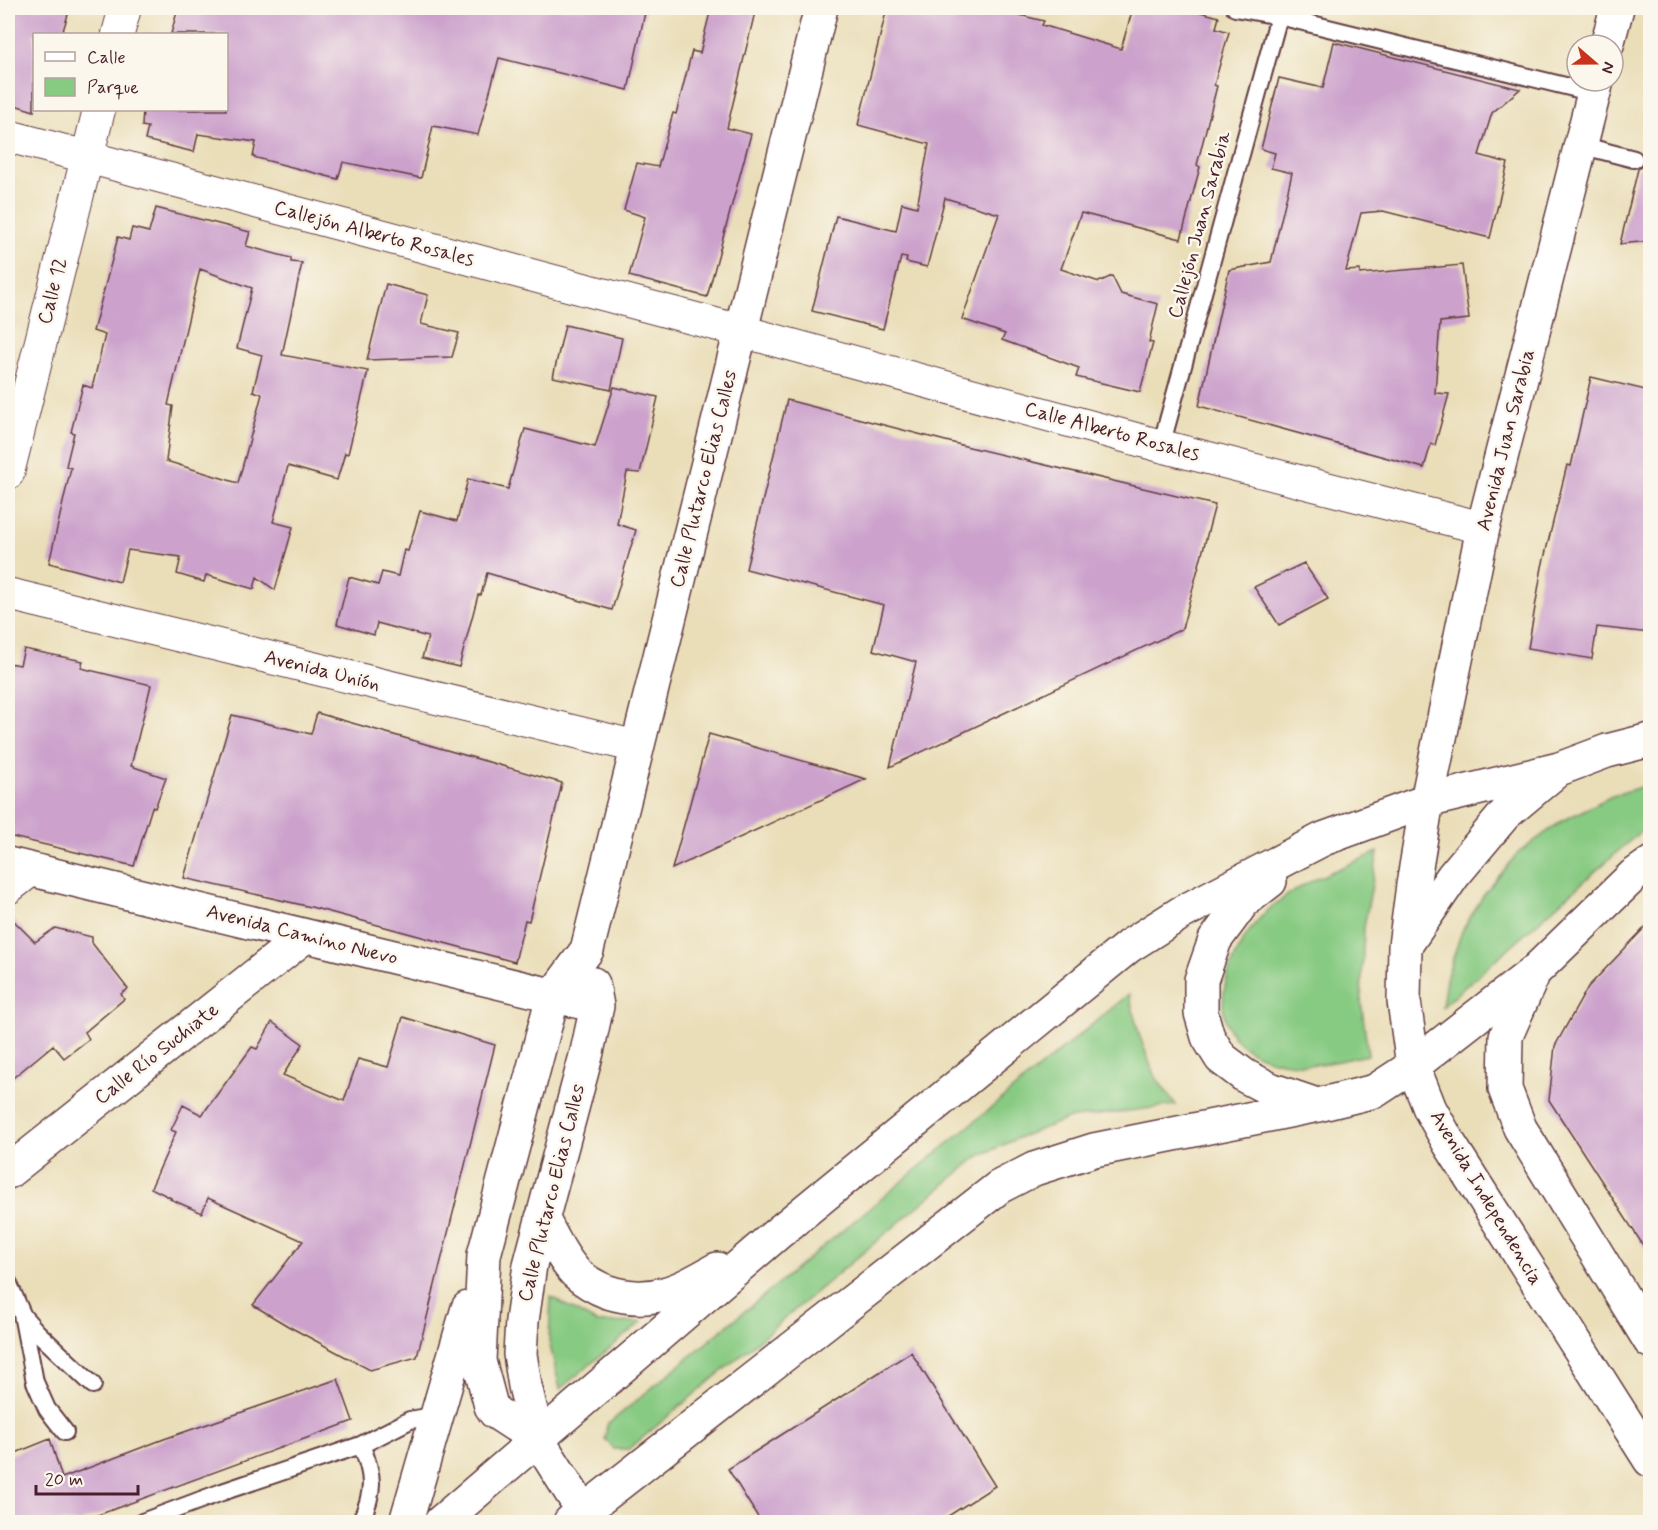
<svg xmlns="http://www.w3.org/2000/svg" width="1658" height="1530" font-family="Mynerve,sans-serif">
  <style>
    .green { fill: #87ca82; stroke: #687456; stroke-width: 1.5 }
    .building { fill: #cca2cc; fill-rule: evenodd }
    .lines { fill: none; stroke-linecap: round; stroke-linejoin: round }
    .lane-casing { stroke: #623c40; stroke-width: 20 }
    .street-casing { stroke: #623c40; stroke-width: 34 }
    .secondary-casing { stroke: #623c40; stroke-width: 36 }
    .lane { stroke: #fff; stroke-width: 16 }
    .street { stroke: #fff; stroke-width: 32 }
    .secondary { stroke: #fff; stroke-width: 33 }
    .labels { text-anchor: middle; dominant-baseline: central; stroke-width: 5; stroke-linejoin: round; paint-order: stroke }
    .street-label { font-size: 20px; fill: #4a1f2b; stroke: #fbf7ec }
  </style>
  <rect width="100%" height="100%" fill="#fbf7ec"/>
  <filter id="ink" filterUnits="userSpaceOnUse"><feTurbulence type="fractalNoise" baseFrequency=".0167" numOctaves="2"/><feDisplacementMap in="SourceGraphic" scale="12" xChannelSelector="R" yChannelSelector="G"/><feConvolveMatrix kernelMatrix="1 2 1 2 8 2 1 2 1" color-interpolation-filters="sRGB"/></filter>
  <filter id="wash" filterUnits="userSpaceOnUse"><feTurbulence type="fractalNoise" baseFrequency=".008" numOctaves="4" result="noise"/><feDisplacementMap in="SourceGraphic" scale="24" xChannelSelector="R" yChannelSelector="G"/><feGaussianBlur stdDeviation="1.35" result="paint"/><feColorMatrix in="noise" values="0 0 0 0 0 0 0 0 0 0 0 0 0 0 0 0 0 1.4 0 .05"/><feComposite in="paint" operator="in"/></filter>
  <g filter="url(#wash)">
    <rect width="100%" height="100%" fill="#eadeb9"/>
    <path class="green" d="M1650,784V823L1442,1007L1446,979L1462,931L1483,896L1518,853L1562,821L1612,796Z
      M1378,852L1364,927L1361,1000L1368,1055C1345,1059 1320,1067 1296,1064C1238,1058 1209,1027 1230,969C1236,953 1243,938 1254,925C1285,887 1334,871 1378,852Z
      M1129,994L1139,1034L1154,1075L1176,1105L1067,1119L1018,1138L977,1157L629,1449H614L605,1439L607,1425Z
      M551,1297L597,1323L642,1322L560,1389L549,1341Z"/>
    <g id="blocks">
      <path class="building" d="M8,8H70L62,34H34V111L8,103Z
        M178,8H646L628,90L499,58L478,135L433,126L421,178L343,162L338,179L253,157L256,142L198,134L194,152L145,140L148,127L142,126L143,110H226V34H171Z
        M711,8H756L727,128L751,134L707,297L629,276L645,217L624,210L637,163L658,167L673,113L676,114L692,51L700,53Z
        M887,8H990L1044,21L1042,25L1121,49L1133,8H1186L1219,17L1216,28L1229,32L1214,85L1217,86L1197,165L1200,167L1181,239L1081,213L1061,269L1099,282L1112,276L1121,294L1158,304L1149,342L1153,343L1140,392L1076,377L1079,368L1002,340L1005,334L962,319L999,214L945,198L927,267L906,262L907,258L901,257L883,329L812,311L836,216L896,231L902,203L917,207L929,144L858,125Z
        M1334,42L1520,89L1492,113L1479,155L1508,163L1490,238L1383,211L1361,213L1346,271L1360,270V274L1462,265L1469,319L1440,322L1435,393L1449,394L1435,445L1431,444L1424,468L1199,406L1229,270L1271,262L1292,173L1271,168L1275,153L1261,149L1279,78L1323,88Z
        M1644,160L1650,161V241L1620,244L1638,169L1642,166Z
        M156,208L250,232L246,246L291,258V262L302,263L282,355L368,371L348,454L345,453L337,480L288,466L273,522L293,527L275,590L257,577L254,589L206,575L204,582L177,574L181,557L128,550L120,582L49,563L71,468L66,466L74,433L71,432L83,385L92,388L105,335L93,331L118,237L129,240L132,228L149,232ZM200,269L252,288L237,348L262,355L253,391L262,394L238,483L166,461L173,406L168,405Z
        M386,284L428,295L421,324L459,333L452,357L367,360Z
        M565,325L622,338L611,390L553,377Z
        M1591,377L1650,391V633L1597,627L1592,659L1528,648L1542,567L1567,465L1571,466Z
        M614,387L658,397L640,473L627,472L617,524L636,530L612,610L487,573L481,595H478L459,667L422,658L428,637L377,623L374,635L337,624L349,577L378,585L382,572L398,576L404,550L408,551L420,511L457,521L468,479L508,489L525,429L595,447Z
        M787,400L965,446L1215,505L1182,629L890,767L916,662L873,650L884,605L746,569Z
        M1304,563L1328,599L1279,625L1254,587Z
        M24,649L83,661L81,668L151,685L131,766L166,778L155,808L152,807L134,866L8,836V663L20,665Z
        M317,713L562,783L529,921L525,920L515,962L311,907L184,878L232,715L311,734Z
        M709,734L866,779L672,869Z
        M8,915L35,942L55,928L92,937V943L128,989L121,994L124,999L85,1032L89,1039L64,1058L53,1045L8,1082Z
        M1650,922V1256L1549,1100L1555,1046L1588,987Z
        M403,1017L495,1045L417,1357L370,1370L288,1326L253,1305L303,1241L208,1198L202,1213L170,1199L171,1198L151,1188L176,1132L171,1130L183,1105L202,1115L252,1047L257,1049L272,1022L303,1044L283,1075L344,1101L358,1059L388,1067Z
        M911,1352L995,1486L939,1522H761L728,1469Z
        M338,1379L353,1421L79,1522H8V1456L50,1439L62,1478L164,1439Z"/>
    </g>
  </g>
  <g filter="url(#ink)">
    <use href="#blocks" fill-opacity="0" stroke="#623c40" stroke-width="1.5"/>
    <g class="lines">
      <defs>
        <path id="lane" d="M1235,8L1279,16L1594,93
          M1580,145L1634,159
          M1161,446L1279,16
          M8,1282L22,1314L35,1382L47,1409L65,1432
          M23,1316L37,1332L93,1385
          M361,1445L410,1420L438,1415
          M142,1522L222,1492L361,1445C374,1475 375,1492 360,1522"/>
        <path id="street" d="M118,34L125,8
          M8,136L741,331L1161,446L1483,528
          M8,473L99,110
          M8,594L638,747
          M8,888L31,870"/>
        <path id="secondary" d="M1607,45L1617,8
          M1597,81L1483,528L1427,801L1413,885L1405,946L1404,1001L1413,1066L1430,1109L1449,1143L1650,1460
          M8,864L597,1006
          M1270,881L1243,902L1215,940L1201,980V1013L1208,1037L1221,1058L1245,1076L1270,1089L1317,1105
          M1407,943L1453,876L1505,814L1555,772
          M1532,977L1506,1036L1505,1089L1520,1128L1650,1341
          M8,1172L305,936
          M542,1218C552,1236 561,1257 576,1273C585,1281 597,1288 608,1292C652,1306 680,1290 717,1269
          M538,1440L495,1412L491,1406L479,1361L484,1255L553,996L587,950L821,8
          M406,1522L468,1308
          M441,1522L778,1233L1129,946L1181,913L1323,839L1427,801L1559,769L1607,751L1650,740
          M570,1522L999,1187L1034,1169L1094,1150L1318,1105L1375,1091L1413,1066L1535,971L1633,876L1650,864
          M590,1522L538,1440L525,1386L520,1354L522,1321L530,1265L587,1052L597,1006L593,984"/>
      </defs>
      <use href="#lane" class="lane-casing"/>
      <use href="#street" class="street-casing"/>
      <use href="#secondary" class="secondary-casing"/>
      <use href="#lane" class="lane"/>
      <use href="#street" class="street"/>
      <use href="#secondary" class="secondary"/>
    </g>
  </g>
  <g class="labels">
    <g class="street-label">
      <text transform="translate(1200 225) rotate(-75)">Callejón Juan Sarabia</text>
      <text transform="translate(374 234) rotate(15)">Callejón Alberto Rosales</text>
      <text transform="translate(53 291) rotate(-76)">Calle 12</text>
      <text transform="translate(1112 432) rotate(15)">Calle Alberto Rosales</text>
      <text transform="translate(1506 440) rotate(-76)">Avenida Juan Sarabia</text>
      <text transform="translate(704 479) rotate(-76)">Calle Plutarco Elias Calles</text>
      <text transform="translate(322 671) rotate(14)">Avenida Unión</text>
      <text transform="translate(302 935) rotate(14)">Avenida Camino Nuevo</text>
      <text transform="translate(157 1054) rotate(-38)">Calle Río Suchiate</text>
      <text transform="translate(552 1193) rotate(-76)">Calle Plutarco Elias Calles</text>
      <text transform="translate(1486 1198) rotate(59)">Avenida Independencia</text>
    </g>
  </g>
  <rect width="1658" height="1530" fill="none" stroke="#fbf7ec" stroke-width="30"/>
  <rect x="33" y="33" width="195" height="78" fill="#fbf7ec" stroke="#b4a19f" stroke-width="1.5"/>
  <rect x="45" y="52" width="30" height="9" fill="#ffffff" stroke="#b4a19f" stroke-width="1.5"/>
  <text x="87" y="63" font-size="18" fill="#4a1f2b">Calle</text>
  <rect x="45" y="78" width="30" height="18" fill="#87ca82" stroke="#b4a19f" stroke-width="1.5"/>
  <text x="87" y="93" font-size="18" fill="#4a1f2b">Parque</text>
  <g transform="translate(1595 63) rotate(110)"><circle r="28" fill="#fbf7ec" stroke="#b4a19f" stroke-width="1.5"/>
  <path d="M0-4.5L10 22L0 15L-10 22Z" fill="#c8321e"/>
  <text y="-9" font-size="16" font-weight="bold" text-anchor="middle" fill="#4a1f2b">N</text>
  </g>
  <path d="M36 1485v9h102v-9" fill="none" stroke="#4a1f2b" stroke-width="3"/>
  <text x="45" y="1485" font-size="18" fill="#4a1f2b" stroke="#fbf7ec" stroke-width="4.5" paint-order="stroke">20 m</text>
</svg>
